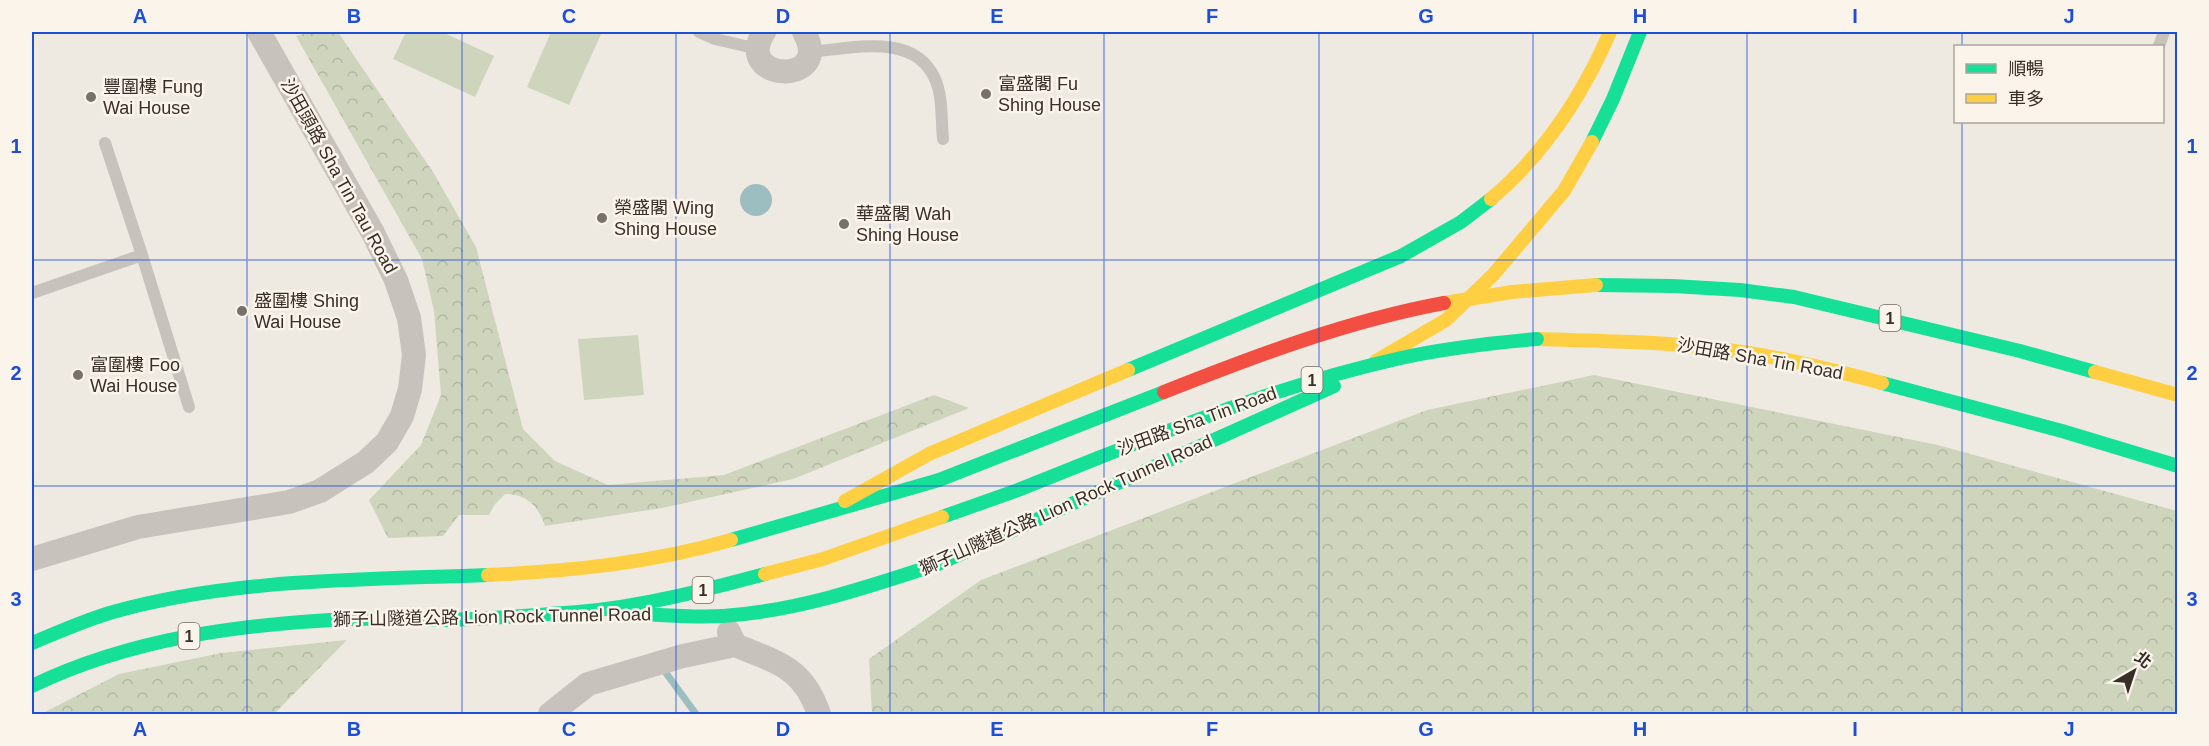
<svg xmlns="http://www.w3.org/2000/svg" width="2209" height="746" font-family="Helvetica,'Noto Sans TC',sans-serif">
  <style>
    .grass { fill: #ced5bc }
    .forest { fill: url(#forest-crowns) }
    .water { fill: #9dbec0 }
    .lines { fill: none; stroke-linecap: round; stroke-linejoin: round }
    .stream { stroke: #9dbec0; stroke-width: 7 }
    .lane { stroke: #c7c2bb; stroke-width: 12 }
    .street { stroke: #c7c2bb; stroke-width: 24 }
    .fast { stroke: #16e098; stroke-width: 14 }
    .slow { stroke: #ffcf43; stroke-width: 14 }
    .fast-bridge { stroke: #16e098; stroke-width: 14 }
    .slow-bridge { stroke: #ffcf43; stroke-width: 14 }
    .jam-bridge { stroke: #f24e42; stroke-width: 14 }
    .grid { fill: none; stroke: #1d4ed8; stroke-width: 1.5; stroke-opacity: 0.55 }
    .poi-dot { fill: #78706a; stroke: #fbf4ea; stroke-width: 2 }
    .labels { text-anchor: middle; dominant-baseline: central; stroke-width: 5; stroke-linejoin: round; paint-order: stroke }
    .shield { fill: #fbf4ea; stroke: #736a63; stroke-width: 1.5 }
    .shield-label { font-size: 16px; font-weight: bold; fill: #392f29 }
    .poi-label { font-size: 18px; fill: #392f29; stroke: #fbf4ea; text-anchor: start }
    .street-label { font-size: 18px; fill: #392f29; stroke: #fbf4ea }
    .neatline { fill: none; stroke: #1d4ed8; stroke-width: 2 }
    .grid-label { font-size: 20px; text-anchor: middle; font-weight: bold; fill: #1d4ed8 }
  </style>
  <defs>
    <pattern id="forest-crowns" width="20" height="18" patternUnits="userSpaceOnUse" patternTransform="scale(1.5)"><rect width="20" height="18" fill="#ced5bc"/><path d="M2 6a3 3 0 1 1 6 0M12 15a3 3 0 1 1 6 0" fill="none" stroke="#b2b7a2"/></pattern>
  </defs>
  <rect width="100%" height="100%" fill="#eeeae2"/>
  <path class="grass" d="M406,32H442L494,56L475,97L393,59Z
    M551,32H602L569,105L527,87Z
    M638,335L644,395L584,400L578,339Z"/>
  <path class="forest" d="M310,32H338L433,172L476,247L523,429L555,461L608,485L724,475L934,395L969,408L793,479L662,508L545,526C539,506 526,494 505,494L495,504L489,515H459L443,536L388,538L369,500L421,445L441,395L434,311L422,259L296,36Z
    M1594,375L1938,445L2177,511V714H872L869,659L981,580L1427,410Z
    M347,640L274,714H41L119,674L221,653Z"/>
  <path class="water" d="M740 200a16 16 0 1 1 32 0a16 16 0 1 1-32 0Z"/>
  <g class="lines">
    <path class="stream" d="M666,673L696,714"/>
    <path class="lane" d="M699,32L715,39L758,49
      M2159,46L2164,32
      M809,52C850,49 914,31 935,79C943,96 941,120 943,139
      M105,143L142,255
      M32,293L142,255L189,407"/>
    <path class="street" d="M764,32C732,82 835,87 804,32
      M32,559L138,527L289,502L320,491L366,462L387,442L402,416L410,389L414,355L409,318L396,280L373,233L259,32
      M729,632L735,645C778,663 803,667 819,714
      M550,714L588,684L683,656L735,645"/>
    <path class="fast" d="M1592,142L1613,99L1640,32
      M1596,285L1673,286L1740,290L1794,297L2020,351L2095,372
      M1128,370L1401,256L1461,222L1491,199
      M1882,383L2062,431L2178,466
      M942,517L1018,490L1098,458
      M731,540L939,480L1164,392
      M621,613C655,614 689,618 723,616C797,611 868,587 938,564L1334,386
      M32,643C59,632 85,620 113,612C234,578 363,580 488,575
      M32,686C131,638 242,624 351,619C382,618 414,620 446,620C490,619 534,615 578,612C641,607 705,590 765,574"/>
    <path class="slow" d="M1491,199C1545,153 1582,97 1610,32
      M1537,339C1595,341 1653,341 1711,348C1769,354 1826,368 1882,383
      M1376,361L1446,320L1493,275L1564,191L1592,142
      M2095,372L2178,395
      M845,501L929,454L1128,370
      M765,574L823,559L942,517
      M488,575C570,571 652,563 731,540"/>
    <path class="fast-bridge" d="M1098,458C1197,419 1297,381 1401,358C1446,348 1492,343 1537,339"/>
    <path class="slow-bridge" d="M1444,303L1512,292L1596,285"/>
    <path class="jam-bridge" d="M1164,392C1255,356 1347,321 1444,303"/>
  </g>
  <path class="grid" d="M247,32V714M462,32V714M676,32V714M890,32V714M1104,32V714M1319,32V714M1533,32V714M1747,32V714M1962,32V46M1962,122V714M32,260H2178M32,486H2178"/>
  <g class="poi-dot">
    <circle cx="986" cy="94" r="6"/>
    <circle cx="91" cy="97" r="6"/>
    <circle cx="602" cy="218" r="6"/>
    <circle cx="844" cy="224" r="6"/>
    <circle cx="242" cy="311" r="6"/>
    <circle cx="78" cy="375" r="6"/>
  </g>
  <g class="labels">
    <g class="shield">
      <rect x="1879.5" y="305" width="21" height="26" rx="4.5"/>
      <rect x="1301.5" y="367" width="21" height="26" rx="4.5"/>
      <rect x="692.5" y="577" width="21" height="26" rx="4.5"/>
      <rect x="178.5" y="623" width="21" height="26" rx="4.5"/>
    </g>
    <g class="shield-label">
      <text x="1890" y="318">1</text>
      <text x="1312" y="380">1</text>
      <text x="703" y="590">1</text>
      <text x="189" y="636">1</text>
    </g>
    <g class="poi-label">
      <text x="998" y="84">富盛閣 Fu<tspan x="998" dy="21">Shing House</tspan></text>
      <text x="103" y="87">豐圍樓 Fung<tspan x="103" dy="21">Wai House</tspan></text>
      <text x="614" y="208">榮盛閣 Wing<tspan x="614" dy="21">Shing House</tspan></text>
      <text x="856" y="214">華盛閣 Wah<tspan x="856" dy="21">Shing House</tspan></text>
      <text x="254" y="301">盛圍樓 Shing<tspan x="254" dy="21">Wai House</tspan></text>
      <text x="90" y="365">富圍樓 Foo<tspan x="90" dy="21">Wai House</tspan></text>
    </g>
    <g class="street-label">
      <text transform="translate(339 176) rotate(61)">沙田頭路 Sha Tin Tau Road</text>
      <text transform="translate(1760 359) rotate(10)">沙田路 Sha Tin Road</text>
      <text transform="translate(1197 421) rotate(-20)">沙田路 Sha Tin Road</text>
      <text transform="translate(1066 505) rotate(-24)">獅子山隧道公路 Lion Rock Tunnel Road</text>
      <text transform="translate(492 617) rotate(-1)">獅子山隧道公路 Lion Rock Tunnel Road</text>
    </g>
  </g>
  <rect width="2209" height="746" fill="none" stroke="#fbf4ea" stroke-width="66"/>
  <rect x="1954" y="45" width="210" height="78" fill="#fbf4ea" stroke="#ada59d" stroke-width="1.5"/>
  <rect x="1966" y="64" width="30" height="9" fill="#16e098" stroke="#ada59d" stroke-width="1.5"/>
  <text x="2008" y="75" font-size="18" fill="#392f29">順暢</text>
  <rect x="1966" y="94" width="30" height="9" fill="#ffcf43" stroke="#ada59d" stroke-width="1.5"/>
  <text x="2008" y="105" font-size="18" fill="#392f29">車多</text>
  <g transform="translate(2134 671) rotate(39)" stroke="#fbf4ea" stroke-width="4.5" paint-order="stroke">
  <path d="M0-4.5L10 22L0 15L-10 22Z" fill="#392f29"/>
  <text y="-9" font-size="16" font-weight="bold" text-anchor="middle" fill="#392f29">北</text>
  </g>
  <rect x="33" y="33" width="2143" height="680" class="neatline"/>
  <g class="grid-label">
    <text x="140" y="23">A</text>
    <text x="354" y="23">B</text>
    <text x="569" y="23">C</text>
    <text x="783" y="23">D</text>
    <text x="997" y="23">E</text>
    <text x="1212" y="23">F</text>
    <text x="1426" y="23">G</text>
    <text x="1640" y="23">H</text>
    <text x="1855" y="23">I</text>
    <text x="2069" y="23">J</text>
    <text x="16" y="153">1</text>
    <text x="2192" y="153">1</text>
    <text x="16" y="380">2</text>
    <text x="2192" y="380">2</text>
    <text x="16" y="606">3</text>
    <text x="2192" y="606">3</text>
    <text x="140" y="736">A</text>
    <text x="354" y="736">B</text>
    <text x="569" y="736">C</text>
    <text x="783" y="736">D</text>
    <text x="997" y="736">E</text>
    <text x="1212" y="736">F</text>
    <text x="1426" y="736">G</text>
    <text x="1640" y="736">H</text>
    <text x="1855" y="736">I</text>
    <text x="2069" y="736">J</text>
  </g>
</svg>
